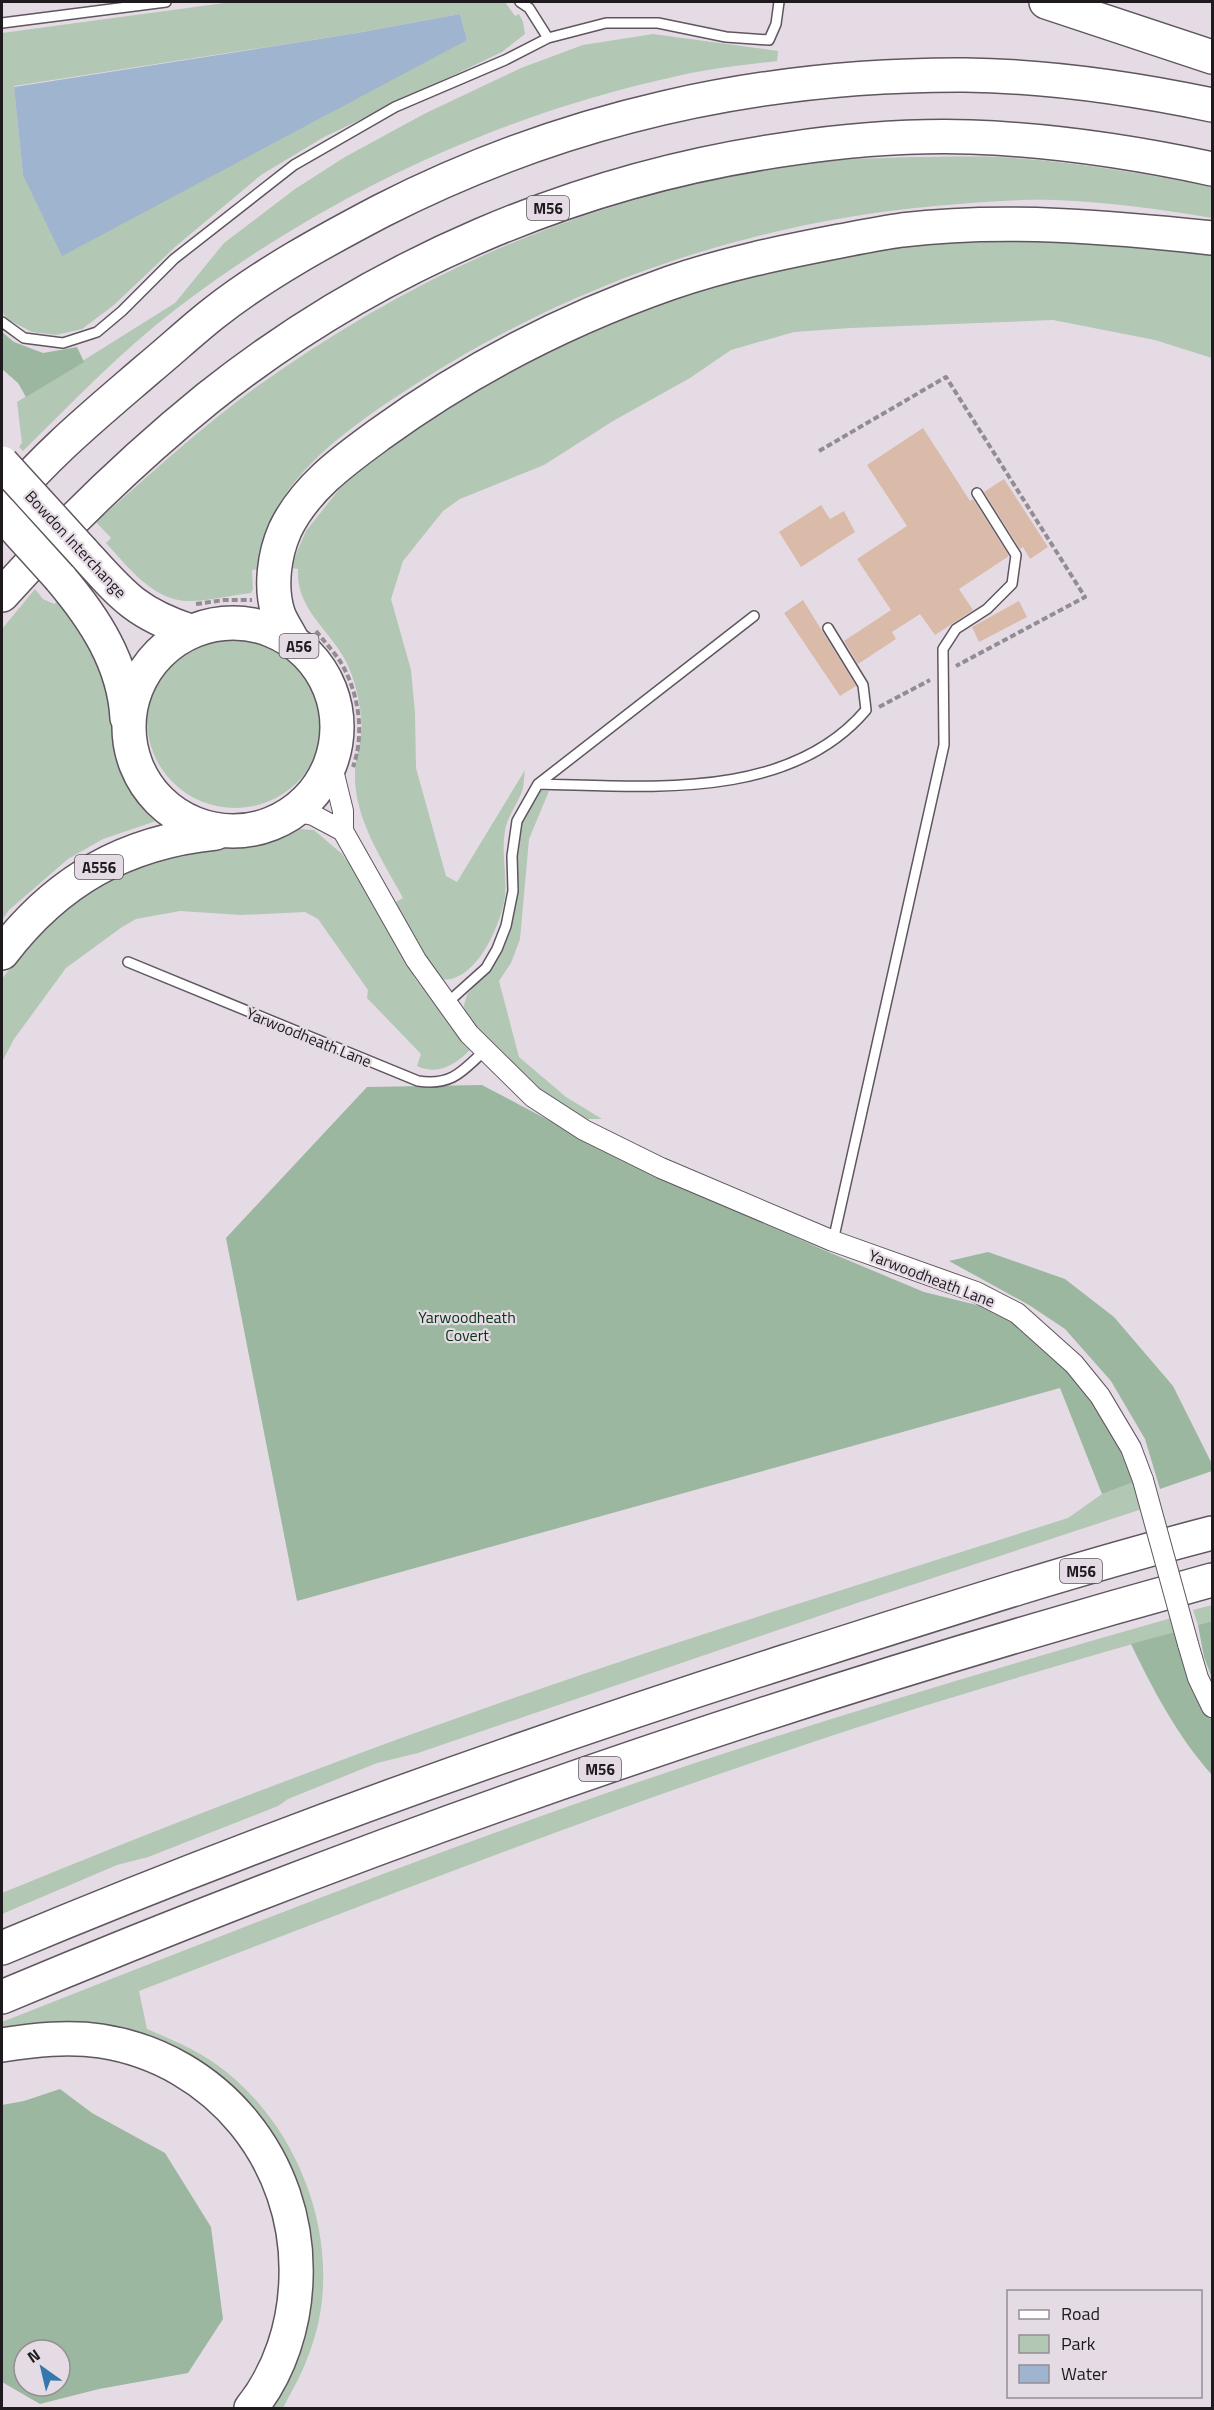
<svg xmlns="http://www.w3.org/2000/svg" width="1214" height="2410" font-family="'Titillium Web',sans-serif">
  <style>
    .green { fill: #b2c7b4; fill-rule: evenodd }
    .forest { fill: #9cb79f; fill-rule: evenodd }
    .water { fill: #9fb4ce }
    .building { fill: #dabaa9 }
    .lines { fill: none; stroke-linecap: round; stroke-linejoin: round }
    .service-casing { stroke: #5f565f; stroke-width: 12 }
    .minor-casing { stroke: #5f565f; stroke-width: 22 }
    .trunk-casing { stroke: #5f565f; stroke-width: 36 }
    .motorway-casing { stroke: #5f565f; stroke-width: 36 }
    .path { stroke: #938c93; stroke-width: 4; stroke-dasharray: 6 3; stroke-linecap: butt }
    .service { stroke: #fff; stroke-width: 9 }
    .minor { stroke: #fff; stroke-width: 20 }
    .trunk { stroke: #fff; stroke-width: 33 }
    .motorway { stroke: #fff; stroke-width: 33 }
    .minor-bridge-casing { stroke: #5f565f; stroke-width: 22; stroke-linecap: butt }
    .trunk-bridge-casing { stroke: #5f565f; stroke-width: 36; stroke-linecap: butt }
    .minor-bridge { stroke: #fff; stroke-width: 20 }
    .trunk-bridge { stroke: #fff; stroke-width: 33 }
    .labels { text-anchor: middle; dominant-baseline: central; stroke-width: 4.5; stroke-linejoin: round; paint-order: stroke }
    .shield { fill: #e5dbe5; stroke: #5a545a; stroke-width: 1.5 }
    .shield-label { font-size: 15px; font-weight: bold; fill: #1e1a1e }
    .street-label { font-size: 16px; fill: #1e1a1e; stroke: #e5dbe5 }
    .park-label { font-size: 16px; fill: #073413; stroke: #e5dbe5 }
  </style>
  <rect width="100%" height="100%" fill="#e5dbe5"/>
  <path class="green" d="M232,2H505L515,16L519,14L523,22L525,34L502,52L324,137L261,175L175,247L114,305L82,329L56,335L32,332L7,319L2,312V33ZM460,14L467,40L23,175L14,86L357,33Z
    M653,34L778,51L777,61C745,65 713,68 682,75C499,114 325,195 176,309C121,351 72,403 23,451L19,447L22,443L17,402L175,303L224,243L295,189L345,157L424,114L521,68L583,45Z
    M915,157C942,157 970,156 998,157C1070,161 1142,173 1212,187V218C1161,209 1108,202 1055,200C1016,199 975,202 935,206C750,223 576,282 419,382C369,414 302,458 275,512C266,530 263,549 259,569L252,570L253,589L251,593C230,595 207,602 186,601C152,599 128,567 106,543L111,538L96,522C148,476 199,429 255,388C435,259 620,184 841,160C865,158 890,158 915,157Z
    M1008,241L1121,244L1212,256V358L1155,340L1053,320L850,328L794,332L731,350L690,378L613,421L544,465L460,499L443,511L403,561L391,599L411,670L415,713L416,768L446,876L457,882L525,770C524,776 524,783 523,788C519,803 507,816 505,831C501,853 507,875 505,896C501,925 475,986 439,979L422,955L396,902L403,898C382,859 353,817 355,771C355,759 360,747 361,735C363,714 357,687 349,668C334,632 295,611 298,569L290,568L306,531L345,482L417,428L500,377L597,328L693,292L807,262L912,245Z
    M35,589L43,599L54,604L59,600L98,658L116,720L120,752L133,782L147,802L165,818L103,839L68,859L9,910L2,920V629Z
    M147 720a88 88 0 1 1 176 0a88 88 0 1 1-176 0Z
    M537,790L549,791L529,839L520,939L511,963L499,981L519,1057L566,1097L602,1119H584L551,1100L526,1077L496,1055L465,1014L464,1005L467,995L498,956L509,926L516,888L519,824Z
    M299,829L314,830L342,854L358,876L416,980L471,1049C456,1064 439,1076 417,1066L421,1054L367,998L368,990L318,919L305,912L241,915L180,911L136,919L122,927L66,968L14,1039L2,1062V979L39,931L71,903L139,863L209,843L249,841Z
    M1137,1481L1145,1508L857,1603L418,1753L377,1763L288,1799L278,1806L148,1857L117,1865L2,1914V1893C214,1806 429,1725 646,1653C786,1607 927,1563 1068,1518L1102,1494Z
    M1212,1605V1621L1198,1625L1193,1610Z
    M1175,1617L1178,1631C1038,1671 898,1712 760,1760C551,1831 345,1912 139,1991L147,2029C170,2039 192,2048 213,2062C304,2125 350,2256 307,2359C301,2376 291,2392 283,2408H264L308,2303L232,2089L198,2060L144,2036L2,2031V2022C207,1941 412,1860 621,1788C804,1725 989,1670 1175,1617Z"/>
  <path class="forest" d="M2,332L14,342L43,353L77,347L84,362L26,397L18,383L2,369Z
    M482,1085L622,1159L826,1251L924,1292L989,1308L1033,1334L1074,1371L1116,1434L1137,1481L1102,1494L1060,1388L297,1601L226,1238L367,1087Z
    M988,1252L1065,1279L1114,1317L1173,1386L1212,1464V1471L1160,1489L1145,1439L1111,1381L1065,1329L1029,1305L949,1261Z
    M1212,1621V1678L1204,1657L1198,1625Z
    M1178,1631L1193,1680L1212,1719V1775C1178,1737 1153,1690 1131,1644Z
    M60,2089L92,2113L165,2153L211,2227L223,2319L188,2373L99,2389L40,2404L2,2382V2105L24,2101ZM24,2350H60V2386H24Z"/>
  <path class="water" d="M460,14L467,40L62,256L23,175L14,87L357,33Z"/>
  <path class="building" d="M923,428L970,501L973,499L1009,556L959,589L973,610L935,635L920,614L892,632L896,639L858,664L844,641L891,610L857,559L907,526L867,465Z
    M1004,479L1048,547L1030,559L1023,547L1020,549L984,492Z
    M821,505L830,519L844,511L855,532L801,567L779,532Z
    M803,600L856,686L840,696L784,613Z
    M1019,601L1027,617L979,642L972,627Z"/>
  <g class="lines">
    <defs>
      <path id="service" d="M520,2L529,8L548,38L606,23H658L726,37L769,40L776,24L779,2
        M2,23L166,2
        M2,322L24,338L63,343L97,332L122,311L174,259L294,165L395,107L505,60L548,38
        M538,784L754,616
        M128,962L418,1081C451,1086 462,1072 484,1051
        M447,1003L486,968L497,949L506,926L513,891L512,856L517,821L538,784C646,786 788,802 866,710L863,685L828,628
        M833,1241L944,745L943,649L956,629L987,609L1012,584L1016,555L977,493"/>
      <path id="minor" d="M331,762L343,811V831
        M295,811L313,815L343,831L416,960L469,1034L533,1097L584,1130L661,1168L833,1241L976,1292L1017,1313L1074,1364L1100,1396L1131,1448L1143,1480
        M1188,1644L1198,1678L1212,1707"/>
      <path id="trunk" d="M83,552C121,594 135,613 190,631
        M60,578C94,618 124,663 127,718
        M129 727a104 104 0 1 1 208 0a104 104 0 1 1-208 0Z
        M2,953C57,881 125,842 216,833"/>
      <path id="motorway" d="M1046,2L1212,57
        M2,509C43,457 97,413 148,369C170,351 191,331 214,313C265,273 324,241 381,211C563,118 761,74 965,75C1048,76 1131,88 1212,105
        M2,595C66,524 134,458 208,398C375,265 577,179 788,149C848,140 909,135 971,137C1053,140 1133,152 1212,169
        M291,638C287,630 281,622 278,613C270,587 274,555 285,530C305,488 343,461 380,434C468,370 567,319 670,283C725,264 783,252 840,241C861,237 881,233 902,230C1005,218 1110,227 1212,238
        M2,1948C259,1840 522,1746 787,1661C928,1616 1069,1570 1212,1533
        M2,1997C395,1832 801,1693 1212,1580
        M2,2045C34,2040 68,2036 101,2041C217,2059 300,2161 296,2278C295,2324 280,2372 251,2408"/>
    </defs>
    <use href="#service" class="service-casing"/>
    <use href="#minor" class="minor-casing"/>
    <use href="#trunk" class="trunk-casing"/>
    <use href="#motorway" class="motorway-casing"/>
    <path class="path" d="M819,451L946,377L1085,597L956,666
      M196,604L224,600H252
      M316,631C324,641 333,651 340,661C359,692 365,734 353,767
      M879,707L930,680"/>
    <use href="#service" class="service"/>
    <use href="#minor" class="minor"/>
    <use href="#trunk" class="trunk"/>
    <use href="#motorway" class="motorway"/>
    <defs>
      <path id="minor-bridge" d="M1143,1480L1188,1644"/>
      <path id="trunk-bridge" d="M2,463L83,552
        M2,514L60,578"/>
    </defs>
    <use href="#minor-bridge" class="minor-bridge-casing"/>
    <use href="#trunk-bridge" class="trunk-bridge-casing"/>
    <use href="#minor-bridge" class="minor-bridge"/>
    <use href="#trunk-bridge" class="trunk-bridge"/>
  </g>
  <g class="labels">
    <g class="shield">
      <rect x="527" y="196" width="42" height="24" rx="4.5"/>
      <rect x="279.5" y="634" width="39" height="24" rx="4.5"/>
      <rect x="75" y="855" width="48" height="24" rx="4.5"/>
      <rect x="1060" y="1559" width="42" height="24" rx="4.5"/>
      <rect x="579" y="1757" width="42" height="24" rx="4.5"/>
    </g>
    <g class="shield-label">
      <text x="548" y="208">M56</text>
      <text x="299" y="646">A56</text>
      <text x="99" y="867">A556</text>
      <text x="1081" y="1571">M56</text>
      <text x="600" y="1769">M56</text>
    </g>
    <g class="street-label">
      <text transform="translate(76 544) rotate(47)">Bowdon Interchange</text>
      <text transform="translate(309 1037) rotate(22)">Yarwoodheath Lane</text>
      <text transform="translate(932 1278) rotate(21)">Yarwoodheath Lane</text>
    </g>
    <g class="park-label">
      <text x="467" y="1317">Yarwoodheath<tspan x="467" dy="18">Covert</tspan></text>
    </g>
  </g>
  <rect width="1214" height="2410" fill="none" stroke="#1e1a1e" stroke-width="6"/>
  <rect x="1007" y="2290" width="195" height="108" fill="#e5dbe5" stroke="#958e95" stroke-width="1.5"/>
  <rect x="1019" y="2310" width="30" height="9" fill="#ffffff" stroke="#958e95" stroke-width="1.5"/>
  <text x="1061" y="2320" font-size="18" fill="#1e1a1e">Road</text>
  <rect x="1019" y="2335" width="30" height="18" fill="#b2c7b4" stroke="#958e95" stroke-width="1.5"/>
  <text x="1061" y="2350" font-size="18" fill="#1e1a1e">Park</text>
  <rect x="1019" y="2365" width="30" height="18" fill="#9fb4ce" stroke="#958e95" stroke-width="1.5"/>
  <text x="1061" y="2380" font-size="18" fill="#1e1a1e">Water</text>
  <g transform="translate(42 2368) rotate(326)"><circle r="28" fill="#e5dbe5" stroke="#958e95" stroke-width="1.5"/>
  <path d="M0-4.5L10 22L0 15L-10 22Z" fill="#3478ae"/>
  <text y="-9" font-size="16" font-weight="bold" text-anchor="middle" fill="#1e1a1e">N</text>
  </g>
</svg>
